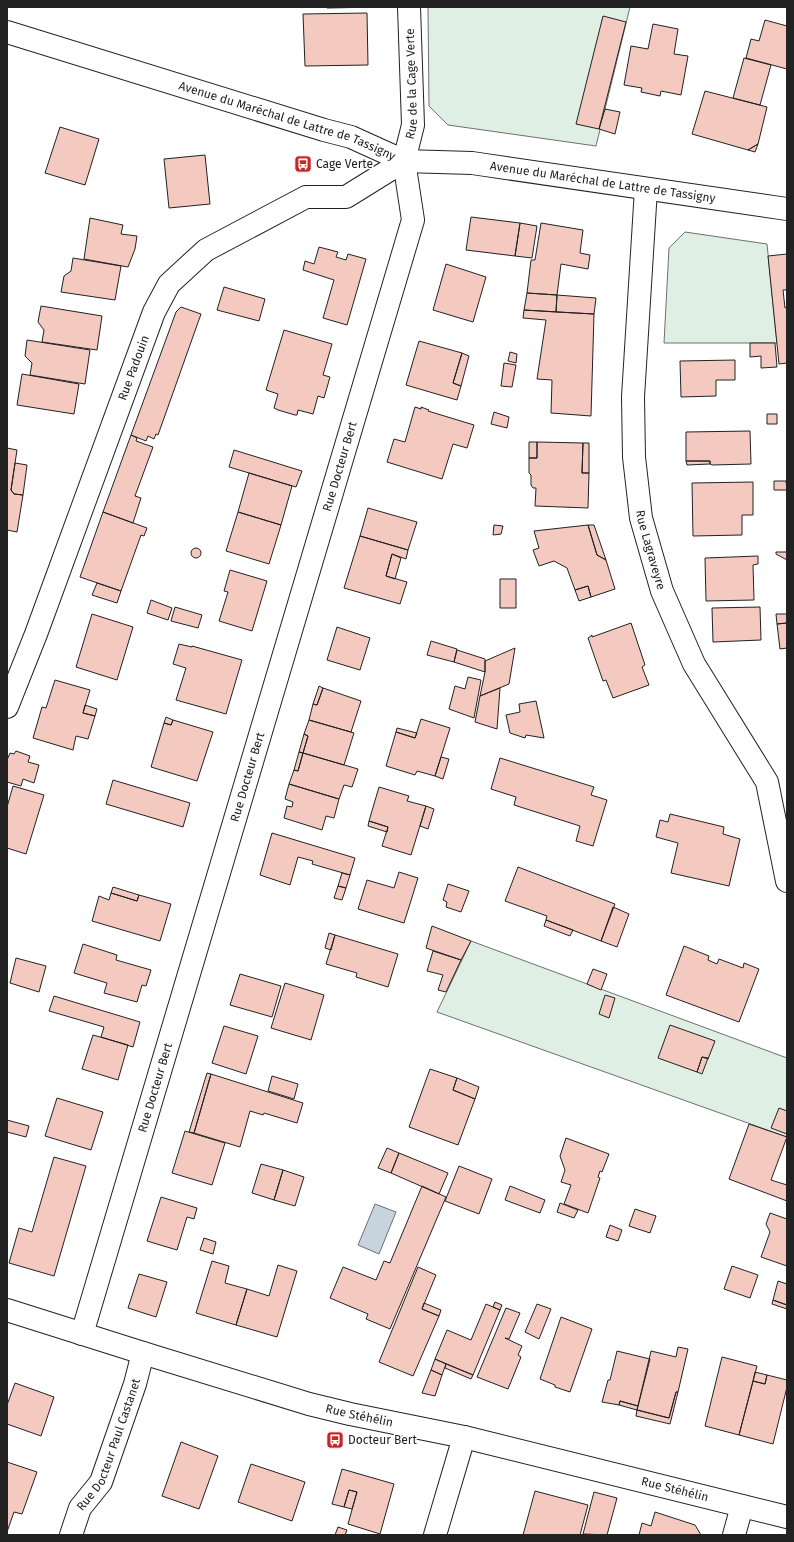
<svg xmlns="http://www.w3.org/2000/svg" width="794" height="1542" font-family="'Fira Sans',sans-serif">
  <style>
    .green { fill: #e0efe3; stroke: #6f6f6f }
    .water { fill: #c7d3dd; stroke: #6f6f6f }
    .building { fill: #f3c9c0; stroke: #222 }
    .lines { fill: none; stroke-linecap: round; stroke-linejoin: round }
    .minor-casing { stroke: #222; stroke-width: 24 }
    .tertiary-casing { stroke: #222; stroke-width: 24 }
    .secondary-casing { stroke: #222; stroke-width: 24 }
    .minor { stroke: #fff; stroke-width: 22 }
    .tertiary { stroke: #fff; stroke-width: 22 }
    .secondary { stroke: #fff; stroke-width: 22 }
    .labels { text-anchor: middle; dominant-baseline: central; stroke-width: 3; stroke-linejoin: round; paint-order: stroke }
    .street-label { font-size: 12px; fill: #222; stroke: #fff }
    .poi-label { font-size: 12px; fill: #222; stroke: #fff; text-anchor: start }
  </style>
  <rect width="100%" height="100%" fill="#fff"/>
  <path class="green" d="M428,7H630L596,146L448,125L429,106Z
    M685,232L767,244L777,343H664L669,248Z
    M471,941L787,1058V1137L437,1012Z"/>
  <path class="water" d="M375,1204L396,1212L379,1254L358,1245Z"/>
  <path class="building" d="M327,7H377L327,8Z
    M367,13L368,65L305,66L303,14Z
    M603,16L626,22L599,129L576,124Z
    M765,20L787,26V69L746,58L751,39L759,41Z
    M653,24L678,29L674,54L688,56L681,95L661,91L660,96L641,92L642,88L624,85L631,46L648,49Z
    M744,58L771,65L760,105L733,98Z
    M705,91L767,107L758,144L748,150L692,134Z
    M605,109L620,112L615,134L599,129Z
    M60,127L99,139L85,185L45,173Z
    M758,144L755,152L748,150Z
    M205,155L210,204L169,208L164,159Z
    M471,217L520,223L515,256L466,250Z
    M90,218L123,225L121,234L137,236L135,249L128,267L84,259Z
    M520,223L537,226L532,258L515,256Z
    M541,223L583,230L580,253L590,255L588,269L561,264L557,295L527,293L531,260H535Z
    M319,247L338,252L336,257L346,260L348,254L366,259L347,325L323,318L334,280L303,270L305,261L314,264Z
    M787,254V290H783L785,308L787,307V363L779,364L768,256Z
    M73,258L121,266L115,300L61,292L64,276L71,271Z
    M446,264L486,277L473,322L433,310Z
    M224,287L265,299L259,321L217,310Z
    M527,293L557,295L556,312L524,310Z
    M557,295L596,298L594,314L556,312Z
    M41,306L102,316L97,350L42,342L44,330L38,322Z
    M181,307L201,314L158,435L156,434L154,439L148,436L146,441L131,435L176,312Z
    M524,310L594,314L591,416L551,413L552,380L537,379L546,320L523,318Z
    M284,330L332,344L323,375L330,377L324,398L318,396L313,414L298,410L297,415H295L278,410L274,408L278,394L266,390Z
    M27,340L90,350L85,384L30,375L32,363L25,356Z
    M419,341L462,353L453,383L461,386L457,400L406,385Z
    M750,343H775L777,367L761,368V356L750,357Z
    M510,352L517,354L516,363L508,361Z
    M462,353L469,356L461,386L453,383Z
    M735,360V380H716V396L681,397L680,361Z
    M504,363L516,365L512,387L501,386Z
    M22,374L79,384L74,414L17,405Z
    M415,407L421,409V407L429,410L428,411L474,425L467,448L453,444L442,479L387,462L394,439L405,442Z
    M494,412L509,417L507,428L491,424Z
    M767,414H777V424H767Z
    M750,431L751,464L712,465L710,464V461H686V432Z
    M131,435L137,438L136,441L153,447L135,496L141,498L133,523L103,512Z
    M529,442H537V458H529Z
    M537,442L583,443L582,473H589L588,508L535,506L536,488H533L531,485V475L529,473V458H537Z
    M583,443H589V473H582Z
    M7,448L17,450L11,490L14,494L23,495L17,532L7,530Z
    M234,450L302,471L296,487L229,467Z
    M686,461H710V464L687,465Z
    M15,463L27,465L23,495L14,494L11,490Z
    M249,473L292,486L281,525L238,512Z
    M774,481H786L787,490H774Z
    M753,482V515H742V535L693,536L692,483Z
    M368,508L417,522L408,550L360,536Z
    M103,512L147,528L144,536L141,535L121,591L80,577Z
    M238,512L281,525L269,564L226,551Z
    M494,525L503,526L501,534L493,535Z
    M588,525L597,555L606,560L615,589L591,597L588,586L575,590L567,568L554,561L539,566L533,550L539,548L534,531Z
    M588,525H594L606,560L597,555Z
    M360,536L408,550L406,559L392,554L386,576L407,582L400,604L344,588Z
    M191 553a5 5 0 1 1 10 0a5 5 0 1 1-10 0Z
    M776,552H787V560L776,554Z
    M392,554L401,558L395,579L386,576Z
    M758,556V564L753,565L754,600L706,601L705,558Z
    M230,570L267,581L252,631L219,621L228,592L224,591Z
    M500,579H516V608H500Z
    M97,583L121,591L117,603L92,595Z
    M588,586L591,597L579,601L575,590Z
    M151,600L172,608L168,620L147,613Z
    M175,607L202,615L198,628L171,621Z
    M760,607L761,640L713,642L712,608Z
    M92,614L133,627L117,680L76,667Z
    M776,614H787V623L777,624Z
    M631,623L645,665L642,667L649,685L613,698L606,680L603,681L588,638L592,635V637Z
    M787,623V648L780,649L777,624Z
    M337,627L370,638L360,670L327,660Z
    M431,641L457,649L454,662L427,655Z
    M179,644L192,647V646L242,660L226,714L176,700L186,668L173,664Z
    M515,648L509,684L480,696L485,672V661Z
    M457,650L485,659V672L454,662Z
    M468,677L481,680L474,718L449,709L455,686L465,689Z
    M55,680L90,690L83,713L95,716L88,739L76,736L73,750L33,738L42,707L46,708Z
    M319,686L323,688L317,705L313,704Z
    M323,688L361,701L351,732L309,720L313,704L317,705Z
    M500,688L497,729L475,722L480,696Z
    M536,701L544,738L526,735L525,738L510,733L506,715L520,712L519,704Z
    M85,705L97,709L95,716L83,713Z
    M166,717L173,720L171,725L164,723Z
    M421,719L450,728L435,776L417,771L415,775L386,766L396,732L415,738Z
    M173,720L213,732L197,781L151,767L164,723L171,725Z
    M309,720L354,733L344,765L303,753L308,736L304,734Z
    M397,728L417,733L415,738L396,732Z
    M304,734L308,736L303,753L299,752Z
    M16,751L30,756L28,762L39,765L34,783L23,779L21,786L7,782V760L10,753L14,754Z
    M299,752L303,753L298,771L294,770Z
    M303,753L358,769L352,787L344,785L339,799L289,784L294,770L298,771Z
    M441,757L449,759L443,779L435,776Z
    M500,758L594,787L591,795L607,800L593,846L576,841L580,826L514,805L516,797L491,789Z
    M113,780L190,803L183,827L106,804Z
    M289,784L339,799L334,818L326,816L322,830L284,818L287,806L292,807L293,802L285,799Z
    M13,786L44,795L26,854L7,848V807Z
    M379,787L409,796L407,801L426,806L411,855L382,846L388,827L369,821Z
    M426,806L434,809L428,829L420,826Z
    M670,814L724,827L723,834L740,839L729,886L671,873L678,843L656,837L660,820L668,822Z
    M369,821L388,827L387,832L368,826Z
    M272,833L355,858L350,875L312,864L313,861L298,857L290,885L260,875Z
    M518,867L615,904L601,941L546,920L547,916L505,901Z
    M399,872L418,878L404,923L358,909L367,880L394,888Z
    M342,873L350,875L346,888L338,886Z
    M448,884L469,891L461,912L446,907L447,902L443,900Z
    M338,886L346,888L342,900L334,898Z
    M113,887L139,895L137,901L111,893Z
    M111,893L137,901L139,895L171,904L160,941L92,921L99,896L109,900Z
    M613,907L629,914L617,947L601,941Z
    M546,920L573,930L570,936L544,926Z
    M432,926L471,941L461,960L426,948Z
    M329,933L335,935L331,950L325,948Z
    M335,935L398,954L388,987L356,977L357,973L326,964Z
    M83,944L117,955L116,960L151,970L146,986L142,985L137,1002L104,993L107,983L74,973Z
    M684,946L709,956L708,960L717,964L719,959L743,968L744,963L759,969L739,1022L666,995Z
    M433,951L461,960L446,992L438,990L443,975L427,971Z
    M16,958L46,966L39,992L10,983Z
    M593,969L607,974L601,990L587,984Z
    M240,974L281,986L272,1017L230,1005Z
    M285,983L324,995L311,1040L271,1028Z
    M605,995L615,998L609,1018L599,1014Z
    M54,996L140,1022L133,1047L101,1037L104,1027L49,1011Z
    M670,1025L715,1041L708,1059L702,1057L697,1072L658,1058Z
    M224,1026L258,1036L246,1074L212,1063Z
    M93,1035L128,1045L118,1080L82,1069Z
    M702,1057L708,1058L702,1074L697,1072Z
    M430,1069L457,1078L453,1090L475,1099L458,1145L409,1127Z
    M207,1073L211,1074L194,1133L189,1132Z
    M211,1074L303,1103L297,1123L264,1113L263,1115L250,1111L240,1147L194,1133Z
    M272,1076L298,1084L294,1099L268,1091Z
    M457,1078L479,1087L475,1099L453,1090Z
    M57,1098L103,1112L91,1150L45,1136Z
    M779,1108L787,1111V1134L771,1128Z
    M7,1120L29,1126L26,1137L7,1132Z
    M749,1124L787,1137L771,1180L787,1185V1201L729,1179Z
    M185,1131L225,1143L212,1185L172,1173Z
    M566,1138L609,1154L602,1172L600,1171L598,1177L600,1178L588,1213L564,1204L571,1185L561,1182L565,1170L560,1156Z
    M387,1148L399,1153L391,1173L378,1168Z
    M399,1153L448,1173L439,1194L391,1173Z
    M54,1157L86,1166L54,1276L9,1263L19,1228L32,1232Z
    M261,1164L283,1170L274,1200L252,1193Z
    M459,1166L492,1179L479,1214L445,1201Z
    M283,1170L304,1177L295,1206L274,1200Z
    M422,1186L446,1197L390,1329L366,1319L368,1314L330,1298L343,1267L376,1280L384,1261L390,1263Z
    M510,1186L545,1200L540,1213L505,1200Z
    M161,1197L197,1208L194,1219L187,1217L177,1250L147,1241Z
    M560,1203L578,1210L574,1218L557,1212Z
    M635,1209L656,1216L650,1233L629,1226Z
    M770,1213L787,1219V1266L761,1257L770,1232L766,1224Z
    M610,1225L622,1230L618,1241L606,1237Z
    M204,1238L216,1242L213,1254L200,1250Z
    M212,1261L229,1266L225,1283L247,1289L236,1325L196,1313Z
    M278,1265L297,1271L277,1337L236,1325L247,1289L269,1296Z
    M732,1266L758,1275L750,1298L724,1289Z
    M418,1267L436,1275L422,1309L439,1316L413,1376L379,1362Z
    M139,1274L167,1282L156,1317L128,1308Z
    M778,1281L787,1284V1305L773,1300Z
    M773,1300L787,1305V1309L772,1304Z
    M495,1302L502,1305L500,1310L493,1307Z
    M424,1303L441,1310L439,1316L422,1309Z
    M486,1304L500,1310L473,1375L435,1359L447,1330L471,1340Z
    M537,1304L551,1309L539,1339L525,1332Z
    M506,1308L520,1313L509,1339L505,1338L522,1346L518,1355L521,1357L508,1389L477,1377Z
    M561,1317L592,1329L570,1392L555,1387V1385L540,1379Z
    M678,1347L688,1349L678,1392H676L669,1418L637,1410L651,1351L676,1357Z
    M617,1351L650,1359L638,1406L620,1401L619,1405L602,1402L608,1380H610Z
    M722,1357L757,1366L739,1435L705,1426Z
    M435,1359L446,1364L442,1375L431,1370Z
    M446,1364L473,1375L471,1379L445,1368Z
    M431,1370L442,1375L435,1396L422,1393Z
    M755,1372L767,1375L765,1384L753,1381Z
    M767,1375L787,1380V1387L773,1444L739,1435L753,1381L765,1384Z
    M15,1383L54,1397L41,1436L7,1424V1405Z
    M676,1392H678L670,1424L636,1416L637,1410L669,1418Z
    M620,1401L638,1406L637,1410L619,1405Z
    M181,1442L218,1456L199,1509L162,1496Z
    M7,1462L37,1472L22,1514L14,1512L7,1532Z
    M251,1464L305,1482L292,1521L238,1502Z
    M342,1469L394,1484L380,1534L348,1524L357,1492L349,1490L344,1507L332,1504Z
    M349,1490L357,1492L352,1509L344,1507Z
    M535,1491L588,1505L580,1535H523Z
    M594,1492L617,1498L607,1535L583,1534Z
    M655,1512L695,1525L701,1535H639L642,1523L651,1526Z
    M338,1527L347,1530L345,1535H335Z"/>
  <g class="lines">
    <defs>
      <g id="minor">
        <path id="s1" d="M646,189L633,397L634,457L641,518L662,591L694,664L767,782L787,881"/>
        <path id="s2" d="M7,707L36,634L154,312L169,284L206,250L306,197H346L404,161"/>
        <path id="s3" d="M82,1334L413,220L404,161L413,125L409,7"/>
        <path id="s4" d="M71,1535L80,1508L101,1482L135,1384L143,1353"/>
        <path d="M435,1535L464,1437"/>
        <path d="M734,1535L742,1506"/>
      </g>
      <g id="tertiary">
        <path id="s5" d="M7,1310L143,1353L309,1404L350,1414L464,1437L787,1517"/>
      </g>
      <g id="secondary">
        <path id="s6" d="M7,32L324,130L351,137L404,161L472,163L787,209"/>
      </g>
    </defs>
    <use href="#minor" class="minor-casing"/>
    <use href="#tertiary" class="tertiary-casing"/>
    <use href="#secondary" class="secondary-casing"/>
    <use href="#minor" class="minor"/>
    <use href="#tertiary" class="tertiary"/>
    <use href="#secondary" class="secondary"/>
  </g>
  <defs>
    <symbol id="bus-square" viewBox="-11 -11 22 22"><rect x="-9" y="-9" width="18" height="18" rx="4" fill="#c62828" stroke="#fff"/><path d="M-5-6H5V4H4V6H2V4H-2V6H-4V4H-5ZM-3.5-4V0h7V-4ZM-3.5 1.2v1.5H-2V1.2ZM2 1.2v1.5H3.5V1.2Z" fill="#fff"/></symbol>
  </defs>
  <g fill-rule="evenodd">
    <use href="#bus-square" x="293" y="154" width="20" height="20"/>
    <use href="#bus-square" x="325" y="1430" width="20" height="20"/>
  </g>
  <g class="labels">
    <g class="street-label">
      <text stroke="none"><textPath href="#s3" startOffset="1300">Rue de la Cage Verte</textPath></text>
      <text stroke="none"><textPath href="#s6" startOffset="294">Avenue du Maréchal de Lattre de Tassigny</textPath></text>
      <text stroke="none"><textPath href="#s6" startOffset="618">Avenue du Maréchal de Lattre de Tassigny</textPath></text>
      <text stroke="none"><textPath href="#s2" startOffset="362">Rue Padouin</textPath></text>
      <text stroke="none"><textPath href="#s3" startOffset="905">Rue Docteur Bert</textPath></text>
      <text stroke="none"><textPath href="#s1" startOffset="363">Rue Lagraveyre</textPath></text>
      <text stroke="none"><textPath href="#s3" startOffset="581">Rue Docteur Bert</textPath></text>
      <text stroke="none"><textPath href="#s3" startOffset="257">Rue Docteur Bert</textPath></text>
      <text stroke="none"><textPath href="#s5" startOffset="368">Rue Stéhélin</textPath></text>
      <text stroke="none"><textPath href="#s4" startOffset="99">Rue Docteur Paul Castanet</textPath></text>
      <text stroke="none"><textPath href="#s5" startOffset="692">Rue Stéhélin</textPath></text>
    </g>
    <g class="poi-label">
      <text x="316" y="164">Cage Verte</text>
      <text x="348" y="1440">Docteur Bert</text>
    </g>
  </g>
  <rect width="794" height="1542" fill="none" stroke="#222222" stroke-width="16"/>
</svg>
